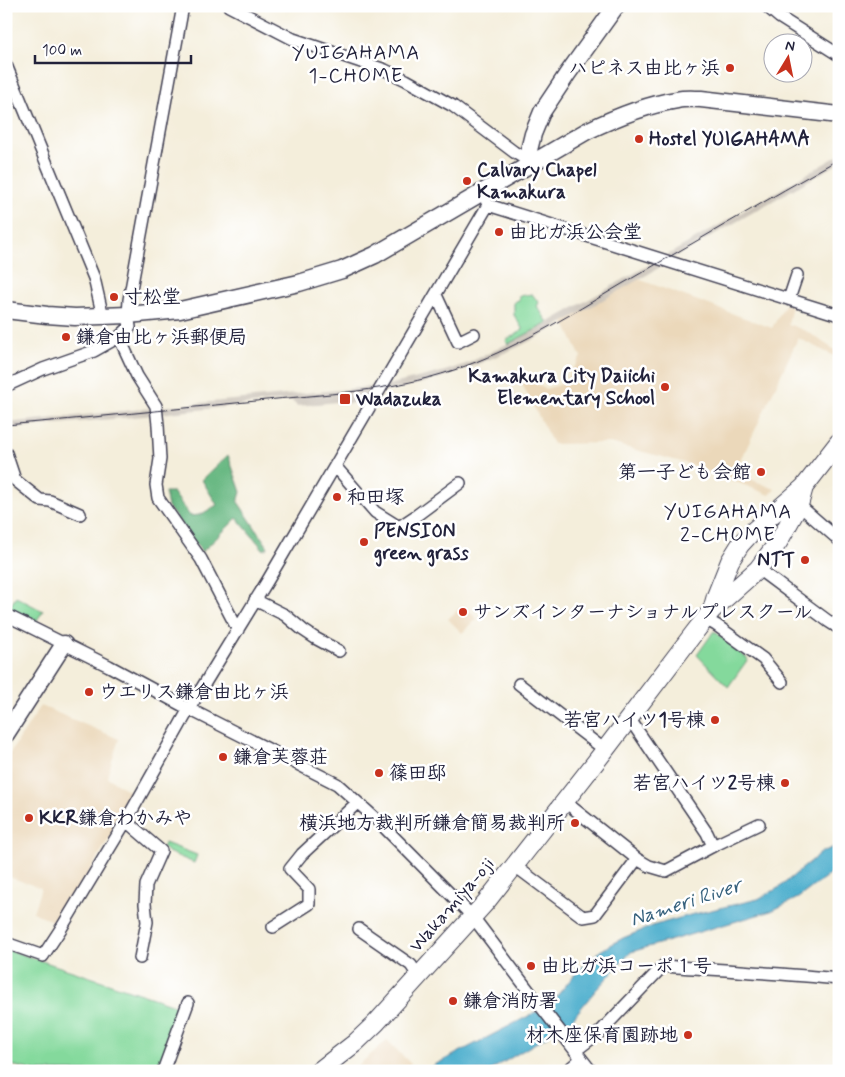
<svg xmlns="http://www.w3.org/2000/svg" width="845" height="1077" font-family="Mynerve,'Klee One',sans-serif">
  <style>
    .built { fill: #ebd8ba }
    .industrial { fill: #cbc3b8 }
    .green { fill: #84d99c; stroke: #537e6c }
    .forest { fill: #6bb984; stroke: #466e60 }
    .water { fill: #4eafcd; stroke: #386884 }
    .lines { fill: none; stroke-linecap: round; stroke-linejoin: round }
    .street-casing { stroke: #424153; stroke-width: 14 }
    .secondary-casing { stroke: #424153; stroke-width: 19 }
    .primary-casing { stroke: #424153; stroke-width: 20 }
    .street { stroke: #fff; stroke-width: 11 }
    .secondary { stroke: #fff; stroke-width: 16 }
    .primary { stroke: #fff; stroke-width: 18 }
    .tram { stroke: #22223b; stroke-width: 1 }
    .poi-dot { fill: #c8321e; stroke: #fff; stroke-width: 2 }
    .labels { text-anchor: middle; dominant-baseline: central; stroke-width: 5; stroke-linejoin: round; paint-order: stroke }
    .poi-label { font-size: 19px; font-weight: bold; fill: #22223b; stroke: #fff; text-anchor: start }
    .street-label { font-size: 19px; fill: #22223b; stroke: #fff }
    .neighbourhood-label { font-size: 20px; letter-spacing: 1px; fill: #22223b; stroke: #fff }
    .water-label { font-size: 20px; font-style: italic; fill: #36617d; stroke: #fff }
  </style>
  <rect width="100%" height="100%" fill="#fff"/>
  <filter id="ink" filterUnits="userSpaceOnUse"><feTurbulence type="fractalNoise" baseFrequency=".02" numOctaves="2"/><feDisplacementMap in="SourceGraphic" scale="10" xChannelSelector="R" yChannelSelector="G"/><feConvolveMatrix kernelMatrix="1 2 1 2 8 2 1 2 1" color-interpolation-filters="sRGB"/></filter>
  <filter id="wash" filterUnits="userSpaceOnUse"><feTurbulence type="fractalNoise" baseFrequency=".0096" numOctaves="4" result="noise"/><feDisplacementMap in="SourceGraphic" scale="20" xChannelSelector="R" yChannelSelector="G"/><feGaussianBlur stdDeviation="1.12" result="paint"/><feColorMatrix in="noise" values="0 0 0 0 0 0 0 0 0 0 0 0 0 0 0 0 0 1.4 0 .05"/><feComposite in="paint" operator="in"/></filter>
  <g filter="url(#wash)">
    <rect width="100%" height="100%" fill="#f4eedb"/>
    <path class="built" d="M638,279L772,328L785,305H792L788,324L808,332L839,353V360L832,355L798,338L735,473L775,489L770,495L689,464L610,443L553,444L522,384L529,380L545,389L563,384L581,357L564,322Z
      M463,605L477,619L462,633L448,619Z
      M41,706L119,739L107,777L135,795L58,924L33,912L41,888L6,876V759Z
      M387,1040L411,1064L400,1071H352Z"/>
    <path class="industrial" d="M839,155V163L673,258L666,256Z
      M654,262L664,265L540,336L518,347L476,365L449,375L423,383L384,391L388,385L426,376L445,371L466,364L487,354L537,329Z
      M380,386L370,402L337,404V402L297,406L291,400L159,414L158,407Z
      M153,408L154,415L6,429V423Z"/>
    <path class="green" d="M532,294L539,303L537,306L548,323L508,344L506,340L523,330L514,315V302L519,300V296Z
      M16,597L43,611L35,623L8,609Z
      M714,631L748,659L728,687L697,655Z
      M165,843L197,855L194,863L168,852L162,847Z
      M6,949L180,1007L158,1071H37L6,1064Z"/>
    <path class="forest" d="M228,455L241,492L238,502L268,547L264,550L237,518L202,552L168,507L165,492H173L190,516L200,515L217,505L202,480Z"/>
    <path class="water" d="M839,845V867L798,898L771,911L631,952L595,991L569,1023L489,1071H423L538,1011L556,997L576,973L600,951L623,938L655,925L690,915L758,899L780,887L822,852Z"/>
  </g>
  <g filter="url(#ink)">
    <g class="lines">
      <defs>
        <path id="street" d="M229,6L293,39L385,70L406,80L453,106L514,152L532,163
          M766,6L779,17L839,55
          M6,65L94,278L103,317
          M486,200L488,205L839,315
          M436,295L458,342L474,334
          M789,299L797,275
          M119,337L137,376L156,406L158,425L160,459L156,485L158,498L201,559L238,630
          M6,386L43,369L94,351L119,337L130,327L128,315L129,300L183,6
          M6,453L15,480L40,500L50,501L80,514
          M335,466L375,512L399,527L417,515L460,483
          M799,505L839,540
          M758,569L828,621L839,628
          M255,600L285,615L303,630L315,638L339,651
          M6,615L109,666L189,709L337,784L376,819L473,917L535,999L591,1071
          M705,619L716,625L763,659L782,682
          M519,684L605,750
          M564,801L637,859L649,866L666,871L713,846L707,833L629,718
          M126,821L161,851L146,885L145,904L147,922L140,958
          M713,846L759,824
          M515,866L583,917L595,915L637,859
          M273,927L309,904V889L290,869L302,854L357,803
          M359,929L411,965L418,976
          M6,943L43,956L62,927L126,821L189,709L268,580L488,205
          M575,1051L600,1032L663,966C721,970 780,973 839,979
          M163,1071L188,1003
          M567,1071L581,1059"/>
        <path id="secondary" d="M532,163L529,150L533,134L542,112L568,73L616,6
          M6,310L47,315L75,317L128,315L180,310L299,283L342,270L375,255L587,131C616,117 645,105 677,100C685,98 693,99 701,99L839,115
          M6,734L64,644"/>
        <path id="primary" d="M712,610L716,596L730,561L740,545L751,533L804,487L839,442
          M319,1071L355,1043L376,1023L486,902L605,750L694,633L712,610L758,569L779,541L799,505L804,487"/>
      </defs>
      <use href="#street" class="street-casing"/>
      <use href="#secondary" class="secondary-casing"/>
      <use href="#primary" class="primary-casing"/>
      <use href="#street" class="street"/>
      <use href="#secondary" class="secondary"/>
      <use href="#primary" class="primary"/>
      <path class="tram" d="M6,425C90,418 173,409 256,401C324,394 389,392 454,370C514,350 568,316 622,284C694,243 766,200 839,159"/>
    </g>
  </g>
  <g class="poi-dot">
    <circle cx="730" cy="68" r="5"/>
    <circle cx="639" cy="139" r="5"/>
    <circle cx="467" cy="181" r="5"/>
    <circle cx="499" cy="232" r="5"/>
    <circle cx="114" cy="297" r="5"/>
    <circle cx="66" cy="337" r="5"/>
    <circle cx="665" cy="387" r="5"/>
    <rect x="339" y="393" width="12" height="12" rx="2.5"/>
    <circle cx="761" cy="472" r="5"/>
    <circle cx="337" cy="497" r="5"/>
    <circle cx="364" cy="542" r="5"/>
    <circle cx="805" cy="560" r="5"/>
    <circle cx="463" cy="612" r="5"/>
    <circle cx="89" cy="692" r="5"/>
    <circle cx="715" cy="720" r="5"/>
    <circle cx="223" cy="757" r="5"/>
    <circle cx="379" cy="773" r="5"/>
    <circle cx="785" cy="783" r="5"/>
    <circle cx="29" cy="818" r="5"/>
    <circle cx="575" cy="823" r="5"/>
    <circle cx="531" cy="966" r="5"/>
    <circle cx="453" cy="1001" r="5"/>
    <circle cx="688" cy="1035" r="5"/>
  </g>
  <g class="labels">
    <g class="poi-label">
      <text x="720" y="68" text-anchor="end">ハピネス由比ヶ浜</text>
      <text x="649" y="139">Hostel YUIGAHAMA</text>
      <text x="477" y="170">Calvary Chapel<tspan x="477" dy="22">Kamakura</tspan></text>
      <text x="509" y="232">由比ガ浜公会堂</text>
      <text x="124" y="297">寸松堂</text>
      <text x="76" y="337">鎌倉由比ヶ浜郵便局</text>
      <text x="655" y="376" text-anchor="end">Kamakura City Daiichi<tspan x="655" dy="22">Elementary School</tspan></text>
      <text x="356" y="399">Wadazuka</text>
      <text x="751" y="472" text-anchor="end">第一子ども会館</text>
      <text x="347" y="497">和田塚</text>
      <text x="374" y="531">PENSION<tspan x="374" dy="22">green grass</tspan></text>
      <text x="795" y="560" text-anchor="end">NTT</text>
      <text x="473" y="612">サンズインターナショナルプレスクール</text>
      <text x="99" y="692">ウエリス鎌倉由比ヶ浜</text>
      <text x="705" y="720" text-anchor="end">若宮ハイツ1号棟</text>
      <text x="233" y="757">鎌倉芙蓉荘</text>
      <text x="389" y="773">篠田邸</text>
      <text x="775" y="783" text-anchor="end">若宮ハイツ2号棟</text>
      <text x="39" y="818">KKR鎌倉わかみや</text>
      <text x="565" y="823" text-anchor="end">横浜地方裁判所鎌倉簡易裁判所</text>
      <text x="541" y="966">由比ガ浜コーポ１号</text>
      <text x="463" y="1001">鎌倉消防署</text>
      <text x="678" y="1035" text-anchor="end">材木座保育園跡地</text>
    </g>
    <g class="street-label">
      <text transform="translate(452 905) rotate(-49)">Wakamiya-oji</text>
    </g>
    <g class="neighbourhood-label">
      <text x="356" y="53">YUIGAHAMA<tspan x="356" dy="23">1-CHOME</tspan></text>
      <text x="728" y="512">YUIGAHAMA<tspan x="728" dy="23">2-CHOME</tspan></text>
    </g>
    <g class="water-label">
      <text transform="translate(686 903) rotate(-18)">Nameri River</text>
    </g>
  </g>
  <rect width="845" height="1077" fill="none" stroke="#fff" stroke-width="25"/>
  <g transform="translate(788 58) rotate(10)"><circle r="24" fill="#ffffff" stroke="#a7a7b1"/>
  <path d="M0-4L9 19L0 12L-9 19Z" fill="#c8321e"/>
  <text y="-8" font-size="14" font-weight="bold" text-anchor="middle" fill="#22223b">N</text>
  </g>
  <path d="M35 55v8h156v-8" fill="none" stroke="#22223b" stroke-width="2.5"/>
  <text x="42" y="55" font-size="15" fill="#22223b" stroke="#ffffff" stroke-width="4" paint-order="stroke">100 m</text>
</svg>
